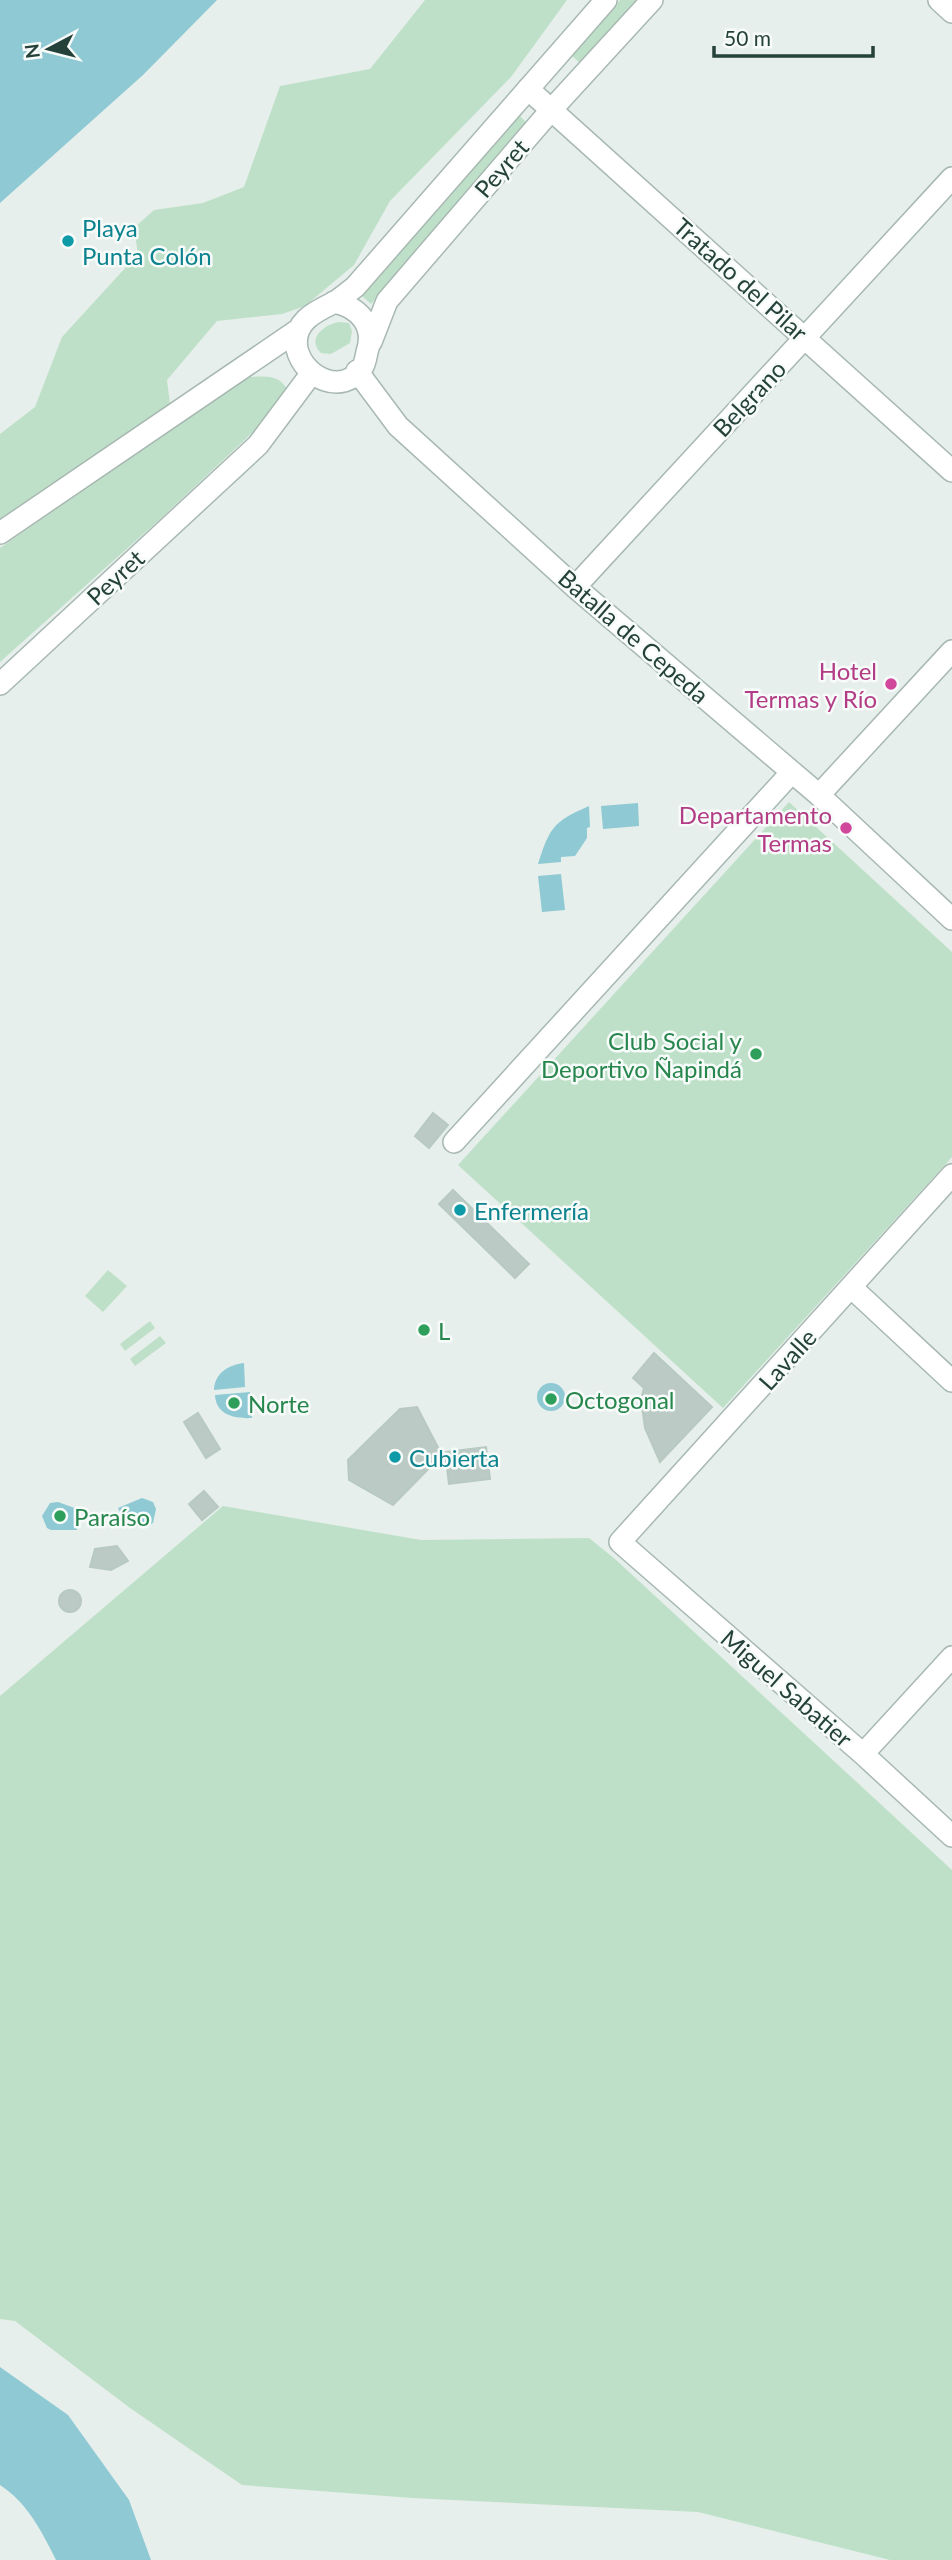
<svg xmlns="http://www.w3.org/2000/svg" width="952" height="2560" font-family="Lato,sans-serif">
  <style>
    .green { fill: #bfe0c8 }
    .water { fill: #8ec9d4 }
    .building { fill: #bbcac4; stroke: #b8c9c2; stroke-width: 2 }
    .lines { fill: none; stroke-linecap: round; stroke-linejoin: round }
    .minor-casing { stroke: #a8b8b2; stroke-width: 24 }
    .tertiary-casing { stroke: #a8b8b2; stroke-width: 24 }
    .minor { stroke: #fff; stroke-width: 21 }
    .tertiary { stroke: #fff; stroke-width: 21 }
    .culture-dot { fill: #0f9aa8; stroke: #f7fbf9; stroke-width: 2.5 }
    .hotel-dot { fill: #d1479c; stroke: #f7fbf9; stroke-width: 2.5 }
    .leisure-dot { fill: #2e9e5b; stroke: #f7fbf9; stroke-width: 2.5 }
    .labels { text-anchor: middle; dominant-baseline: central; stroke-width: 5; stroke-linejoin: round; paint-order: stroke }
    .street-label { font-size: 24px; fill: #24423a; stroke: #f7fbf9 }
    .culture-label { font-size: 24px; fill: #0d838f; stroke: #f7fbf9; text-anchor: start }
    .hotel-label { font-size: 24px; fill: #b23c85; stroke: #f7fbf9; text-anchor: end }
    .leisure-label { font-size: 24px; fill: #27864d; stroke: #f7fbf9; text-anchor: start }
  </style>
  <rect width="100%" height="100%" fill="#e6efeb"/>
  <path class="green" d="M425,0H567L511,77L390,201L354,265L305,306L282,314L217,321L167,380L170,404L0,519V434L35,407L62,337L138,254L134,228L154,210L203,203L244,187L280,86L370,69Z
    M620,0H637L580,63L571,55Z
    M518,114L527,123L371,304L362,296Z
    M340,322L349,323L352,331L350,343L331,354L321,353C306,339 324,324 340,322Z
    M244,377C263,377 281,372 289,394L266,420L159,520L0,662V548Z
    M789,802L952,952V1157L723,1408L458,1165Z
    M108,1270L127,1286L103,1312L85,1296Z
    M150,1321L155,1328L125,1351L120,1344Z
    M160,1336L166,1343L135,1366L130,1359Z
    M223,1506L421,1540L589,1538L615,1559L952,1870V2560H890L698,2512L412,2498L242,2485L130,2408L15,2321L0,2319V1696Z"/>
  <path class="water" d="M0,0H217L143,75L0,203Z
    M638,803L639,826L603,829L601,806Z
    M589,806L590,827L587,828V838L575,856L561,857V862L538,864C550,827 553,822 589,806Z
    M561,874L565,910L542,912L538,876Z
    M244,1363L245,1387L214,1390C215,1373 228,1365 244,1363Z
    M537 1397a14 14 0 1 1 28 0a14 14 0 1 1-28 0Z
    M250,1392L252,1418C235,1419 216,1415 215,1395Z
    M142,1498L153,1502L156,1509L153,1523L146,1526L122,1527L121,1514L118,1508Z
    M58,1502L80,1510L77,1530H51L47,1528L42,1516L50,1503Z
    M0,2367L68,2415L129,2500L151,2560H56C42,2532 27,2502 0,2485Z"/>
  <path class="building" d="M433,1113L448,1125L429,1148L415,1136Z
    M453,1190L529,1264L515,1278L439,1204Z
    M654,1353L712,1407L660,1462L645,1428L641,1399L644,1388L633,1378Z
    M417,1407L442,1455L393,1505L349,1480L348,1460L400,1409Z
    M198,1413L220,1449L206,1458L184,1422Z
    M486,1447L490,1479L449,1484L445,1452Z
    M204,1491L218,1507L202,1520L189,1504Z
    M117,1546L128,1561L111,1570L90,1567L95,1549Z
    M59 1601a11 11 0 1 1 22 0a11 11 0 1 1-22 0Z"/>
  <g class="lines">
    <defs>
      <path id="minor" d="M939,0L952,12
        M528,89L952,471
        M357,371L398,426L575,587L819,795L952,919
        M575,587L952,178
        M819,795L952,651
        M454,1142L792,772
        M952,1175L620,1542L863,1754L952,1836
        M852,1288L952,1381
        M863,1754L952,1657"/>
      <path id="tertiary" d="M334,302C359,307 376,326 367,352C366,357 365,364 362,368C342,396 304,378 297,349C292,323 314,312 333,303C341,299 348,292 355,287L606,0
        M371,342L387,301L552,109L652,0
        M0,533L298,330
        M0,684L258,445L311,374"/>
    </defs>
    <use href="#minor" class="minor-casing"/>
    <use href="#tertiary" class="tertiary-casing"/>
    <use href="#minor" class="minor"/>
    <use href="#tertiary" class="tertiary"/>
  </g>
  <g class="culture-dot">
    <circle cx="68" cy="241" r="7"/>
    <circle cx="460" cy="1210" r="7"/>
    <circle cx="395" cy="1457" r="7"/>
  </g>
  <g class="hotel-dot">
    <circle cx="891" cy="684" r="7"/>
    <circle cx="846" cy="828" r="7"/>
  </g>
  <g class="leisure-dot">
    <circle cx="756" cy="1054" r="7"/>
    <circle cx="424" cy="1330" r="7"/>
    <circle cx="551" cy="1399" r="7"/>
    <circle cx="234" cy="1403" r="7"/>
    <circle cx="60" cy="1516" r="7"/>
  </g>
  <g class="labels">
    <g class="street-label">
      <text transform="translate(501 168) rotate(-49)">Peyret</text>
      <text transform="translate(741 279) rotate(42)">Tratado del Pilar</text>
      <text transform="translate(749 398) rotate(-47)">Belgrano</text>
      <text transform="translate(115 577) rotate(-43)">Peyret</text>
      <text transform="translate(634 636) rotate(41)">Batalla de Cepeda</text>
      <text transform="translate(787 1359) rotate(-48)">Lavalle</text>
      <text transform="translate(787 1688) rotate(41)">Miguel Sabatier</text>
    </g>
    <g class="culture-label">
      <text x="82" y="227">Playa<tspan x="82" dy="28">Punta Colón</tspan></text>
      <text x="474" y="1210">Enfermería</text>
      <text x="409" y="1457">Cubierta</text>
    </g>
    <g class="hotel-label">
      <text x="877" y="670">Hotel<tspan x="877" dy="28">Termas y Río</tspan></text>
      <text x="832" y="814">Departamento<tspan x="832" dy="28">Termas</tspan></text>
    </g>
    <g class="leisure-label">
      <text x="742" y="1040" text-anchor="end">Club Social y<tspan x="742" dy="28">Deportivo Ñapindá</tspan></text>
      <text x="438" y="1330">L</text>
      <text x="565" y="1399">Octogonal</text>
      <text x="248" y="1403">Norte</text>
      <text x="74" y="1516">Paraíso</text>
    </g>
  </g>
  <g transform="translate(49 49) rotate(263)" stroke="#f7fbf9" stroke-width="5" paint-order="stroke">
  <path d="M0-5L12 26L0 18L-12 26Z" fill="#24423a"/>
  <text y="-10" font-size="19" font-weight="bold" text-anchor="middle" fill="#24423a">N</text>
  </g>
  <path d="M714 46v10h159v-10" fill="none" stroke="#24423a" stroke-width="3.5"/>
  <text x="724" y="46" font-size="21" fill="#24423a" stroke="#f7fbf9" stroke-width="5" paint-order="stroke">50 m</text>
</svg>
